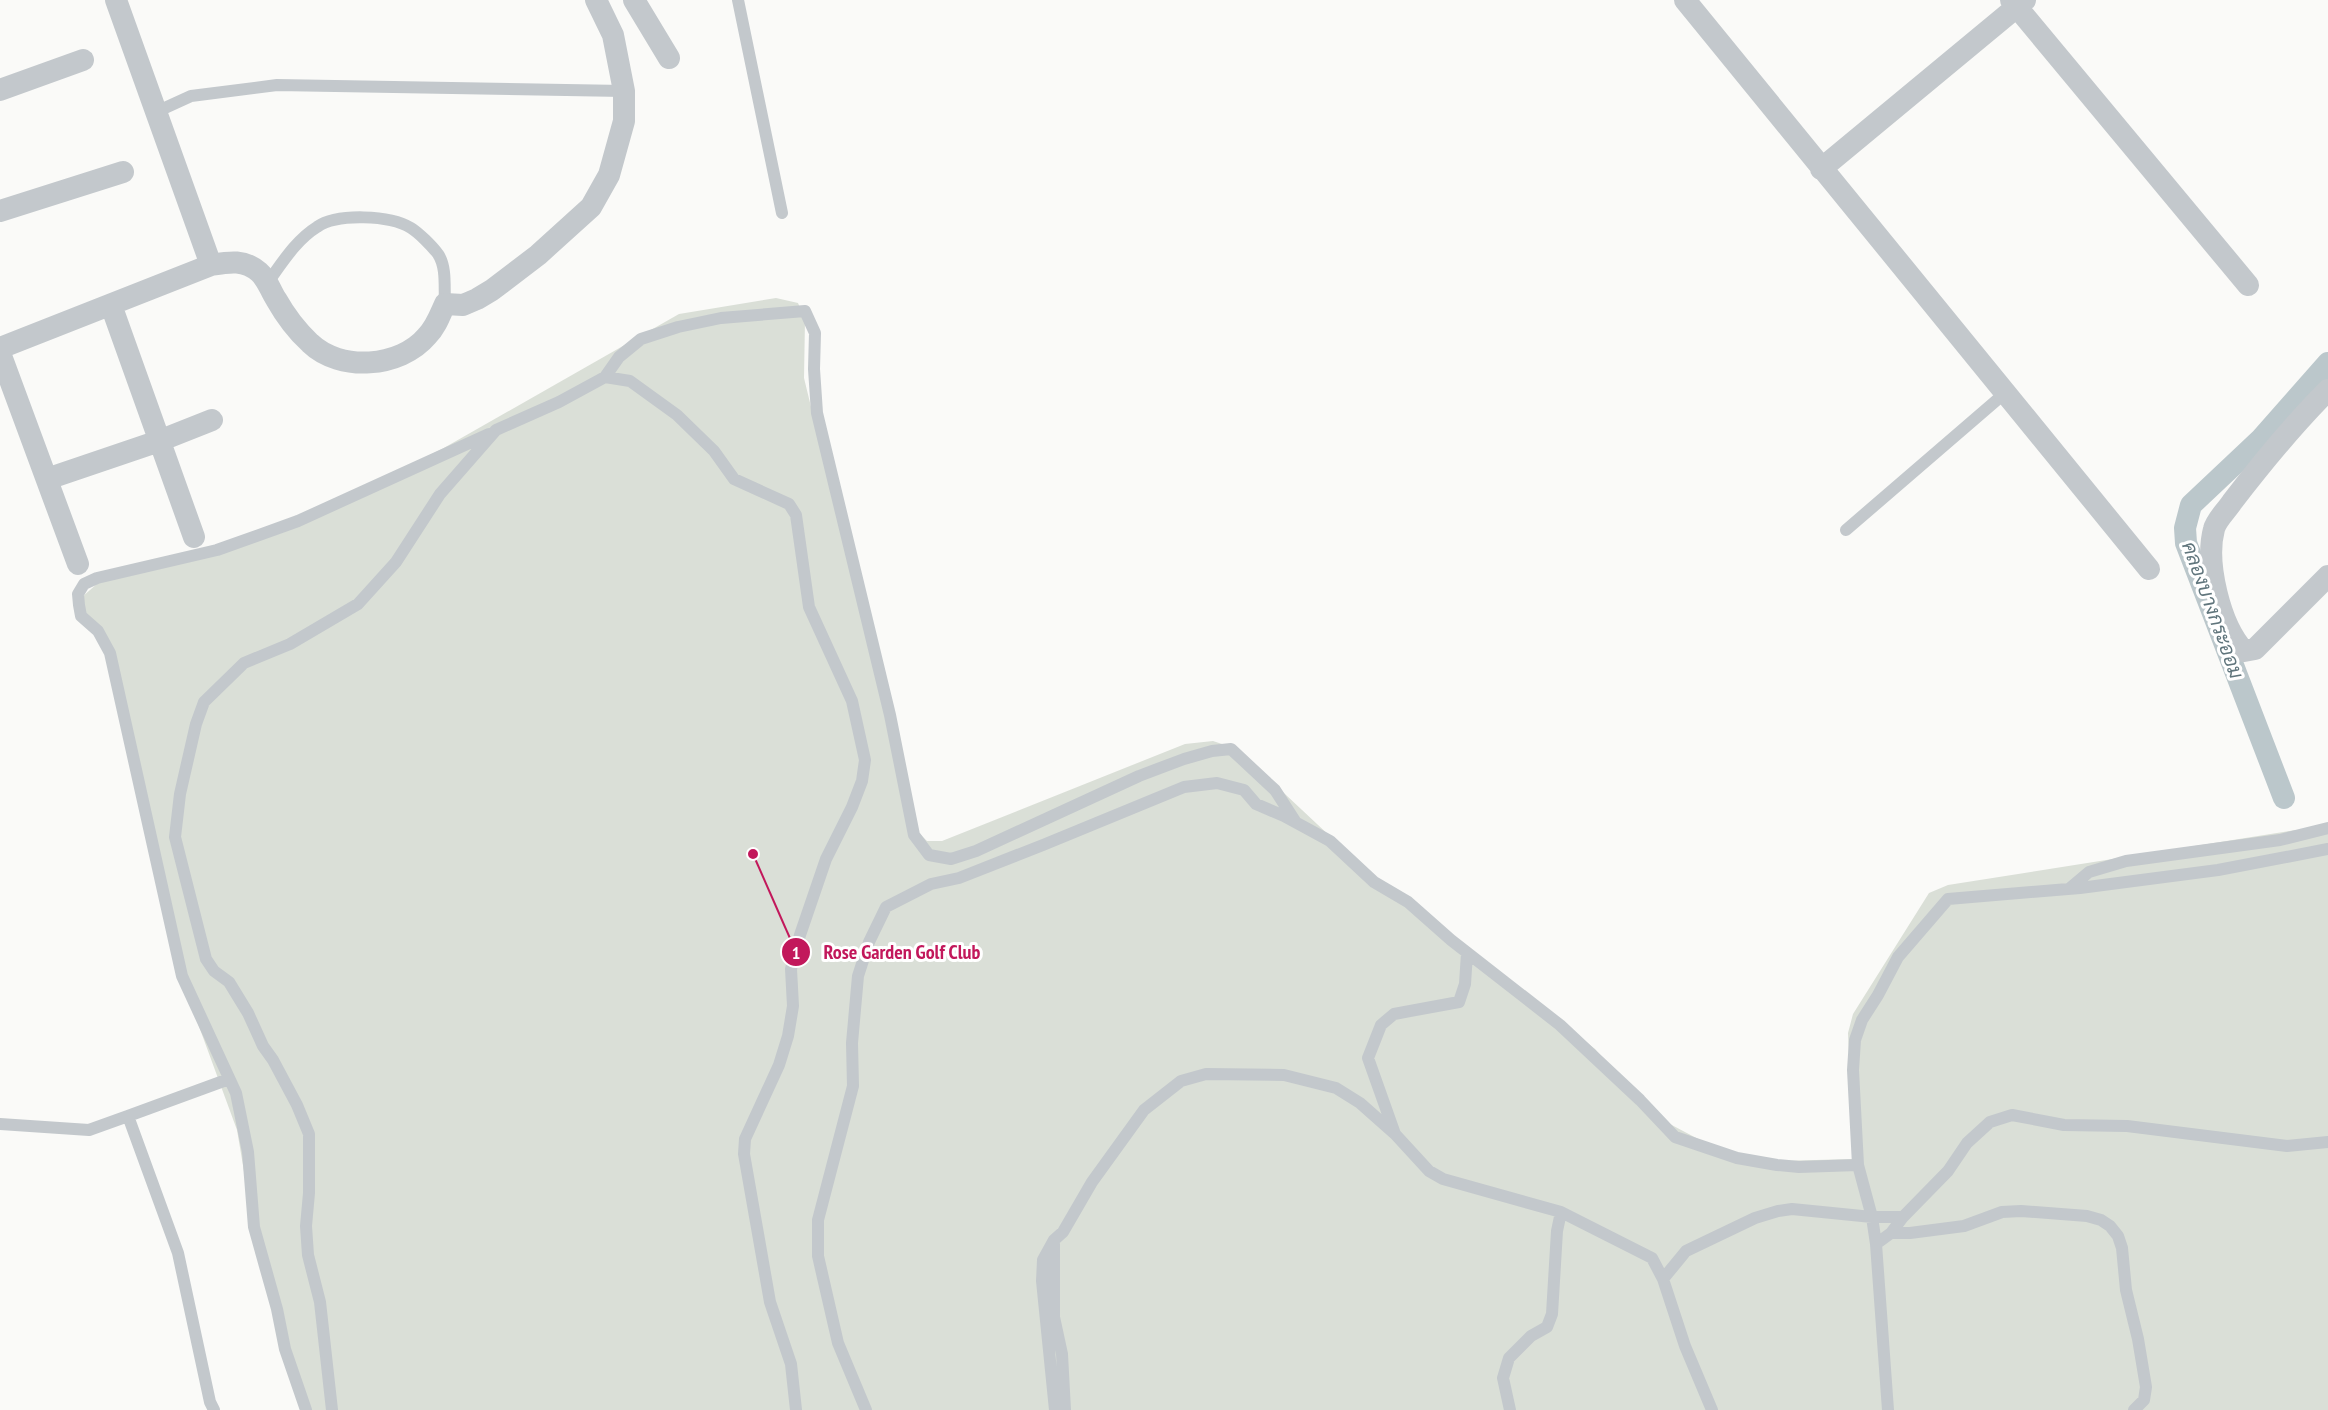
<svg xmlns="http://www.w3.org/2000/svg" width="2328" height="1410" font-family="'PT Sans Narrow',Sarabun,sans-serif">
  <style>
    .green { fill: #dadfd7 }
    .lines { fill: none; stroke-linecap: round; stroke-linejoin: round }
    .canal { stroke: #bbc7cb; stroke-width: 22 }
    .service { stroke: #c3c8cc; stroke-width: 12 }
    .minor { stroke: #c3c8cc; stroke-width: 22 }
    .labels { text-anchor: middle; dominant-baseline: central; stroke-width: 6; stroke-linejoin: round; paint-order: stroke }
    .water-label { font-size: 20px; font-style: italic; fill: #60757c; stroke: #fff }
    .leader { fill: none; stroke: #c2185b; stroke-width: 2 }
    .callout-dot { fill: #c2185b; stroke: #fff; stroke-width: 2 }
    .mark-label { font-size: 18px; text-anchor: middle; font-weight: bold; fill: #fff }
    .callout-label { font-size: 20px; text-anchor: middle; font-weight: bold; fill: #c2185b; stroke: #fff; stroke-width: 6; stroke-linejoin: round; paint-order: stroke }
  </style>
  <rect width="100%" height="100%" fill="#fafaf8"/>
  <path class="green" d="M776,298L798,303L805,320L804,378L913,827L927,841H942L1185,744L1213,741L1237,749L1364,868L1595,1049L1651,1114L1717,1149L1775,1161L1853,1159L1848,1033L1853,1014L1929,893L1948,885L2296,830L2328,829V1410H302L247,1189L237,1130L186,991L111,658L84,617L82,597L98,583L270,534L442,449L679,314Z"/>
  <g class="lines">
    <path class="canal" d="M2284,798L2186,543L2185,528L2191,505L2261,439L2328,363"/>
    <path class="service" d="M738,0L782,213
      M156,112L191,96L277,85L624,91
      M268,282C282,263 296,240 317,227C337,213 390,215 411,228C419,233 432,246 438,254C447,267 444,289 445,304
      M605,377L619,357L641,339L678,327L721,318L805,311L815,333L814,369L817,413L890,715L914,835L929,855L951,859L976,851L1139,776L1184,759L1212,751L1231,749L1275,790L1295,821
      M1846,530L2005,393
      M2070,888L2089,872L2126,861L2280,840L2328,828
      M128,1116L229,1079
      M0,1124L89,1130L128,1116L178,1253L210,1402L214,1410
      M1395,1134L1368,1058L1381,1025L1394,1014L1459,1002L1465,984L1467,953
      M1858,1165L1872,1217L1876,1244L1888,1410
      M1891,1233L1903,1217L1948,1171L1967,1143L1990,1122L2012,1115L2064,1125L2127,1126L2287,1146L2328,1142
      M1054,1244V1317L1062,1354L1065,1410
      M1876,1244L1891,1233H1910L1964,1226L2002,1212L2021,1211L2087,1216L2101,1220L2110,1226L2118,1236L2122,1248L2126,1290L2138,1339L2146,1387L2144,1400L2134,1410
      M1663,1279L1686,1251L1755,1218L1778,1211L1792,1209L1872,1217H1903
      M306,1410L285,1349L277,1309L254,1227L248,1152L236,1093L182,976L110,653L98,631L81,616L79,605L78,594L84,584L97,578L217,550L298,521L489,434
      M332,1410L320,1302L308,1255L306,1226L309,1193V1134L297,1105L273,1060L263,1046L248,1013L229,982L214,971L206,959L175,837L180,794L196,724L204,702L244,663L290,644L358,604L396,562L440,494L496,430L559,402L605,377L630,381L677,415L714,451L734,479L789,504L796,515L809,607L852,701L865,760L862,781L852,807L826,859L800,935L791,969L793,1006L788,1036L779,1065L745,1139L744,1154L770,1302L791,1364L796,1410
      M866,1410L838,1343L818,1256V1220L853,1086L852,1043L858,976L869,942L886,907L931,884L959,878L1043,845L1184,787L1217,783L1244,790L1256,804L1284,816L1330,841L1374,882L1408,902L1451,940L1560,1025L1640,1100L1675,1137L1737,1158L1777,1165L1799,1167L1858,1165L1853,1070L1855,1040L1862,1020L1878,995L1898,957L1948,899L2080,888L2218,870L2328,849
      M1055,1410L1042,1281L1043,1260L1054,1240L1063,1232L1092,1182L1144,1110L1181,1081L1206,1074L1284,1075L1336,1088L1360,1103L1395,1134L1429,1171L1443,1179L1561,1212L1652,1258L1663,1279L1685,1346L1712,1410
      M1510,1410L1503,1378L1509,1358L1531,1336L1547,1327L1552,1314L1557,1231L1561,1212"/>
    <path class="minor" d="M116,0L211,265
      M634,0L669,58
      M1685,0L2149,569
      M2011,0L2248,285
      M0,90L83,60
      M1821,169L2025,0
      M0,211L123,172
      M111,305L194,537
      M0,348L211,265C229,262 244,259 259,272C268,280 270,290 276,299C285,315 297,331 310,343C340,372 400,368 427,336C436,327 440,315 445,304L463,305L477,299L492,290L538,255L591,207L609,175L624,121V91L613,35L596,0
      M0,353L78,564
      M2328,390C2294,424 2262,463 2232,502C2227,510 2216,520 2214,529C2205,563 2220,625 2244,651L2255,649L2328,576
      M47,479L159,441L212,420"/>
  </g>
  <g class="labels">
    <g class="water-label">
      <text transform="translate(2213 610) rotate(70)">คลองบางกระออม</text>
    </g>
  </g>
  <path class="leader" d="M753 854L796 952"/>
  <g class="callout-dot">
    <circle cx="753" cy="854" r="6"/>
    <circle cx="796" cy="952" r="15"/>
  </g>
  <g class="mark-label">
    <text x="796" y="959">1</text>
  </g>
  <g class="callout-label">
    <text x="902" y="959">Rose Garden Golf Club</text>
  </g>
</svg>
